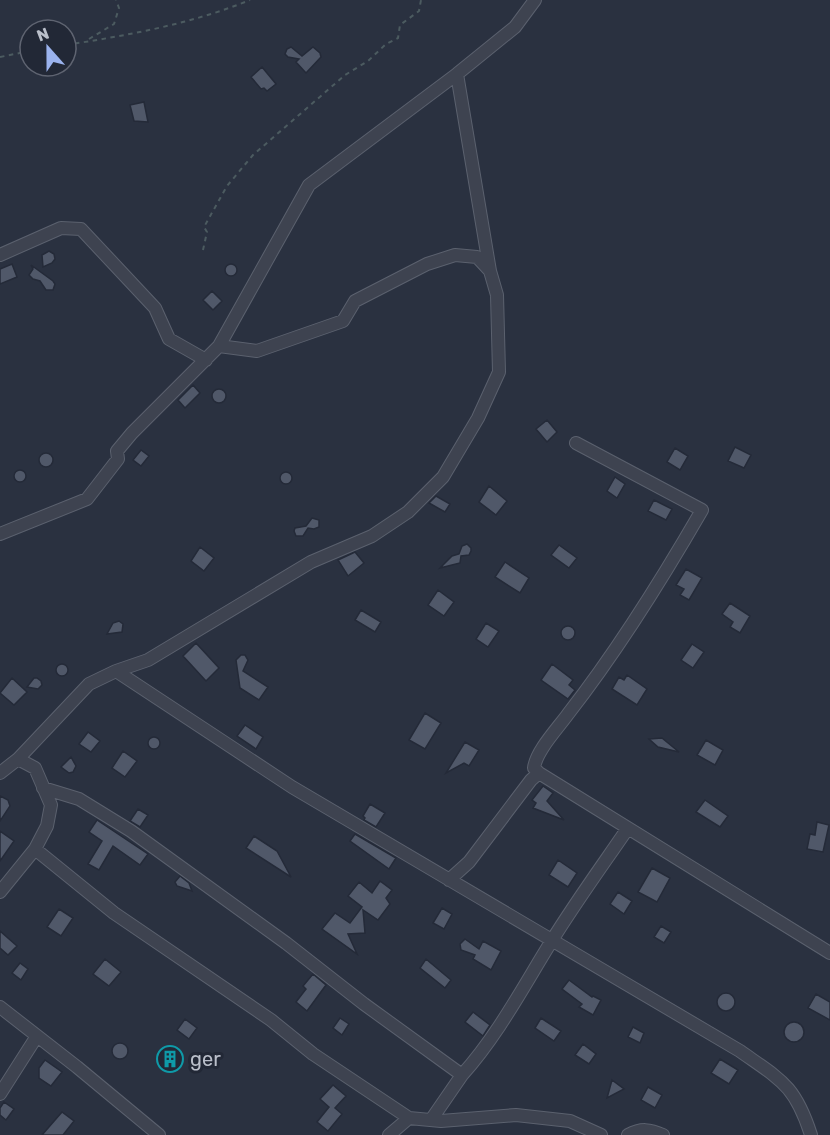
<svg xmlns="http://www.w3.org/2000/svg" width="830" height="1135" font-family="Rubik,sans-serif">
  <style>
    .building { fill: #505869; stroke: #242a38; stroke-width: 1.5 }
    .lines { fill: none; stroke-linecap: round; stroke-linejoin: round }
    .minor-casing { stroke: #5b616e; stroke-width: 14 }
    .path { stroke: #4c5b60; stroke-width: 2; stroke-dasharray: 4.5 4.5; stroke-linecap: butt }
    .minor { stroke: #3e4350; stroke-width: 12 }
    .labels { text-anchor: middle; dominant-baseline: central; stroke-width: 6; stroke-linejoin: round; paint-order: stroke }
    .poi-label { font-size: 20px; fill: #babfca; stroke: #222836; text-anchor: start }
  </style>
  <rect width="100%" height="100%" fill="#2a3140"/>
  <path class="building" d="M291,47L302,56L313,47L320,53L321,57L306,73L296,62L299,59L288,57L285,54L287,49Z
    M262,67L276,84L267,91L264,88L261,89L251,77Z
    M144,102L148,122L134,121L130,105Z
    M49,251L54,254L55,259L52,263L43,267L42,255Z
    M225 270a6 6 0 1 1 12 0a6 6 0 1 1-12 0Z
    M12,264L17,277L0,284V269Z
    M31,265L53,281L55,284L53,290H46L40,281L33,279L29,275L33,269Z
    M212,291L222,301L213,310L203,300Z
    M193,385L200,393L185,408L178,400Z
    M212 396a7 7 0 1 1 14 0a7 7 0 1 1-14 0Z
    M547,420L557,432L547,442L536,429Z
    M735,447L751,455L744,468L728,461Z
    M675,448L688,456L680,470L667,462Z
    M141,450L149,456L141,466L133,460Z
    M39 460a7 7 0 1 1 14 0a7 7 0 1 1-14 0Z
    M14 476a6 6 0 1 1 12 0a6 6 0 1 1-12 0Z
    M280 478a6 6 0 1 1 12 0a6 6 0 1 1-12 0Z
    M615,477L625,484L617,498L607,491Z
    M489,486L507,501L496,515L479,502Z
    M436,496L450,504L445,512L429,503Z
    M654,500L672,509L666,520L648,511Z
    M312,518L319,520V527L314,529L308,528L303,536H296L294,531L295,528L306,526Z
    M467,544L471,548V551L469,555L461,556L460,563L440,568L452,556L459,554L462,546Z
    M559,545L577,558L569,568L551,555Z
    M200,547L214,558L204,571L191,561Z
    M355,552L364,563L348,576L338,560Z
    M505,562L529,578L520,593L495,577Z
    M686,569L702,578L689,600L680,595L684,589L676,585Z
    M438,590L454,602L444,616L428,605Z
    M730,603L750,616L740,633L730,627L733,622L722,614Z
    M361,610L381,622L375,632L355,620Z
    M119,621L123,624L122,632L107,634L113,623Z
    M486,623L499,631L488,647L476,639Z
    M561 633a7 7 0 1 1 14 0a7 7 0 1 1-14 0Z
    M196,643L219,668L206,681L183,656Z
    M692,644L704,652L693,668L681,660Z
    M241,655H245L248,660L243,671L268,687L259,700L240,688L236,660Z
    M56 670a6 6 0 1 1 12 0a6 6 0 1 1-12 0Z
    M552,664L573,680L569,685L575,690L568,699L541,680Z
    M627,675L647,689L637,705L612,689L619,677L624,680Z
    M12,678L27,692L14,705L0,693Z
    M34,678H37L41,681L42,685L38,689L27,687Z
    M425,713L441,723L425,749L409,740Z
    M245,725L263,737L256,749L237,736Z
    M88,732L100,741L91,752L79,744Z
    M148 743a6 6 0 1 1 12 0a6 6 0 1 1-12 0Z
    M662,738L679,752L658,747L649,739Z
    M706,740L723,750L715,765L697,755Z
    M465,742L479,750L469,766L464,763L446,773Z
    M123,751L137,761L125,777L112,768Z
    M71,757L76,766L73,772L69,773L61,767Z
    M543,786L553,793L547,801L564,820L533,808L536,803L532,800Z
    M0,796L8,800L10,806L0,821Z
    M705,800L728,816L720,827L696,812Z
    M370,804L385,813L376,827L364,820L365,818L363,816Z
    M138,809L148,815L140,827L130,821Z
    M97,820L148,854L140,865L113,846L99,870L88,864L102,841L89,832Z
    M817,822L829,825L823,852L807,849L810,834L815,835Z
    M0,831L14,841L0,861Z
    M355,834L396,858L389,869L350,841Z
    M254,836L277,851L291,877L246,848Z
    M558,860L577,873L568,887L549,875Z
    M652,868L670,878L657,902L638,892Z
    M180,876L189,883L192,891L177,886L175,882Z
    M380,881L392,890L386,898L390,904L378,920L363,910L365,933L348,934L357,954L322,929L335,913L350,923L362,907L348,896L359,882L372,893Z
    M618,892L632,901L624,914L610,904Z
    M442,908L452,914L444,929L433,923Z
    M59,909L73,918L61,936L47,927Z
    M661,926L671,932L664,943L654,937Z
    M0,931L17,946L8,955L0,948Z
    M465,939L479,949L483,941L501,951L491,970L473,959L475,955L461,950L460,944Z
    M105,959L121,972L109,986L93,974Z
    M426,959L451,980L445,988L420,968Z
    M20,963L28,969L21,980L12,973Z
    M313,974L326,985L307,1011L296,1002L306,989L303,986Z
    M569,980L592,997L593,996L601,1000L593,1015L579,1007L582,1004L562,989Z
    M717 1002a9 9 0 1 1 18 0a9 9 0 1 1-18 0Z
    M816,994L830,1002V1020L808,1008Z
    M473,1012L490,1025L483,1036L465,1022Z
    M340,1018L349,1024L342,1035L333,1028Z
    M541,1018L561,1031L554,1041L535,1028Z
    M185,1019L197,1028L189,1039L177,1030Z
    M784 1032a10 10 0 1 1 20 0a10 10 0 1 1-20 0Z
    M633,1027L644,1033L640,1043L628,1037Z
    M112 1051a8 8 0 1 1 16 0a8 8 0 1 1-16 0Z
    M583,1044L596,1054L589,1064L575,1055Z
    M178,1048L179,1060L174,1068L160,1054L167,1049Z
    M720,1059L738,1070L729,1084L711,1073Z
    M45,1060L62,1072L51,1086L39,1078V1068Z
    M612,1080L624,1089L607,1098Z
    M333,1085L346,1096L335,1108L342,1114L328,1131L317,1122L329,1107L320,1099Z
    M648,1087L662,1095L655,1108L641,1100Z
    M4,1102L14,1109L6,1120L0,1115V1108Z
    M62,1112L74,1121L63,1135H42Z"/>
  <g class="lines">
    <defs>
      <path id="minor" d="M457,74L490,271
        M0,255L61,228L81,229L155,308L169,339L206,360
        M576,443L702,510C661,581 618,650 568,714C558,728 536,751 534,768L539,773L830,953
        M0,534L87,499L118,459L117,451L132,433L219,346L309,185L457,74L515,27L535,0
        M116,671L292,787L740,1051C781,1080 795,1085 811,1135
        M0,773L18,759L89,684L116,671L148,660L311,562L372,536L408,512L443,477L478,418L499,372L497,295L490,271L477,257L455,255L427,264L355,301L343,321L257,351L219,346
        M43,788L79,799L131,831L286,943L364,1004L462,1075L431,1120
        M35,849L114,913L271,1020L313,1054L409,1118L441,1121L516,1115L570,1121L601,1135
        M449,880L469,862L531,780L539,773
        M0,892L35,849L47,826L51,805L35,768L18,759
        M0,1007L77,1067L159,1135
        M462,1075C498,1035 523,987 551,942C575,903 602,866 628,828
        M0,1094L37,1036
        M389,1135L409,1118
        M628,1135C641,1128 650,1129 663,1135"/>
    </defs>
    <use href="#minor" class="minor-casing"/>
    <path class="path" d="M89,39L114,24L119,8L116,0
      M66,45C129,35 191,24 250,0
      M0,57L30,51
      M203,250L207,232L204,227L227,186L253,155L345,75L368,61L386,44L398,38L400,25L419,11L421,0"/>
    <use href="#minor" class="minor"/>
  </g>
  <defs>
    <symbol id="building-ring" viewBox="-11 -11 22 22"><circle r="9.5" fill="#222836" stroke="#0f9aa8" stroke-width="1.5"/><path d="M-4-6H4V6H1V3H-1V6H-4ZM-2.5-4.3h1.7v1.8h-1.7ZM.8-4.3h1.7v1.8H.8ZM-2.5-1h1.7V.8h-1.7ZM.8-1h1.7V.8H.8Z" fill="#0f9aa8"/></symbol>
  </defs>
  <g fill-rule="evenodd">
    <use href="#building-ring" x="155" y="1044" width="30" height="30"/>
  </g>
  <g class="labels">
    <g class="poi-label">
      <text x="190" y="1059">ger</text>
    </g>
  </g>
  <g transform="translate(48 48) rotate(339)"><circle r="28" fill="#222836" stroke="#5f6471" stroke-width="1.5"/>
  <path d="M0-4.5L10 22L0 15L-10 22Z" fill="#9bb3ee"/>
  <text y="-9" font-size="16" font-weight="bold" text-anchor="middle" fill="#babfca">N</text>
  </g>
</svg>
